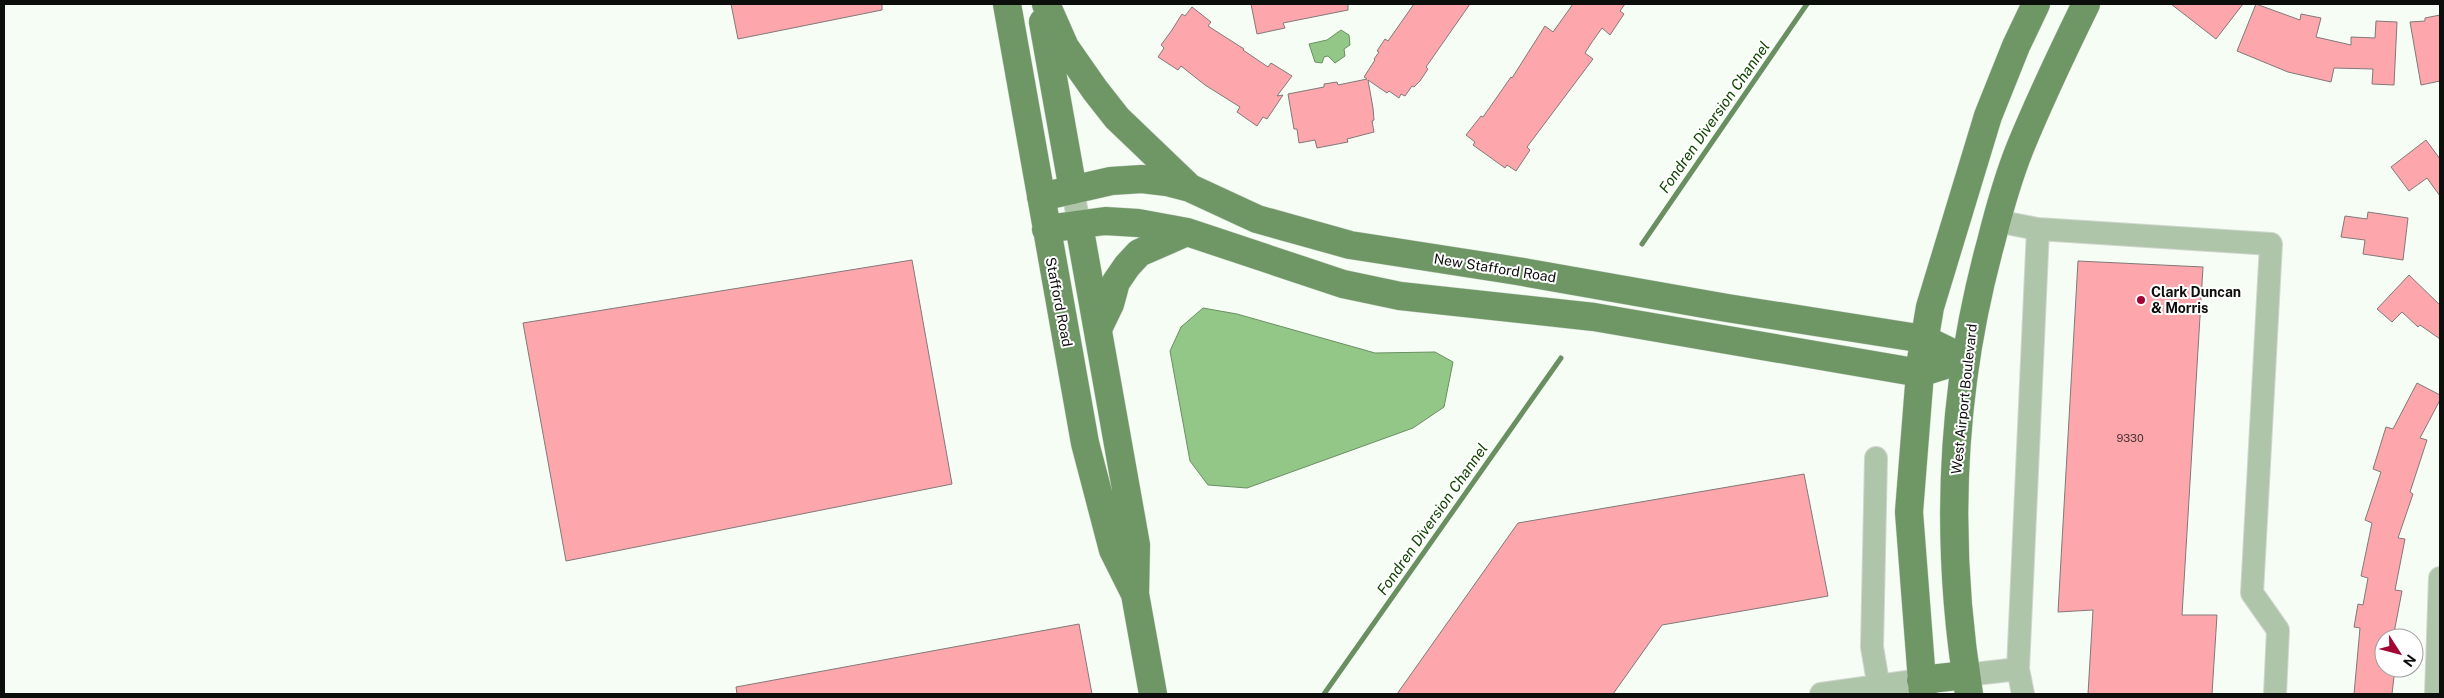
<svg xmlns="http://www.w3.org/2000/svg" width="2444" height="698" font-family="'Public Sans',sans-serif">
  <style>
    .water { fill: #93c788; stroke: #6a9062 }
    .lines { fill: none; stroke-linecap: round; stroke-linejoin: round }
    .stream { stroke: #6a9062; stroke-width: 5 }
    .building { fill: #fda7ad; stroke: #827878 }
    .minor-casing { stroke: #d1d7d0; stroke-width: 24 }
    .major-casing { stroke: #d1d7d0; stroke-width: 29 }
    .minor { stroke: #aec5a9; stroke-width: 22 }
    .major { stroke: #6e9765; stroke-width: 28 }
    .poi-dot { fill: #a30434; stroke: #fff; stroke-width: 2 }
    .labels { text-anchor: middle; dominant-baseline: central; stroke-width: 4; stroke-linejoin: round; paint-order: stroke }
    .number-label { font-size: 11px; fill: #483434 }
    .street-label { font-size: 14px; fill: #0c0e0b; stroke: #fff }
    .poi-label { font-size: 14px; font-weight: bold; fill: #0c0e0b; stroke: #fff; text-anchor: start }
    .water-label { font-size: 15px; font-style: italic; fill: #104302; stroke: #fff }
  </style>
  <rect width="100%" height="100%" fill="#f6fdf5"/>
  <path class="water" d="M1341,30L1349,35L1350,45L1344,49L1345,56L1335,63L1328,56L1324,57L1322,63L1315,62L1309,44L1327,40Z
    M1203,308L1237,314L1375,353L1435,352L1453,362L1444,407L1413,428L1247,488L1208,485L1190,461L1170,351L1181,327Z"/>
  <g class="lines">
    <path class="stream" d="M1642,244L1807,4
      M1324,694L1561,358"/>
  </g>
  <path class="building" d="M731,4H882V10L738,39Z
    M1251,4H1348V10L1283,23L1285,28L1257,34Z
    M1414,4H1470L1426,67L1428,69L1420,81L1414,87L1412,86L1405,96L1401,94L1399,98L1389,91L1387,93L1368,80L1373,108L1374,120L1372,121L1374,132L1347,139L1348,142L1317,148L1315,140L1299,143L1297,129H1294L1288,94L1324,87V84L1337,82L1338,85L1367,79L1364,77L1375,60L1374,59L1379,52L1377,51L1385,39L1388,41Z
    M1573,4H1625L1620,11L1624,14L1610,35L1602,28L1592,42L1585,53L1593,59L1527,147L1530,150L1516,171L1507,165L1505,168L1473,145L1475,142L1466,135L1481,116L1483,117L1511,77L1512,78L1545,26L1553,32Z
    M2171,4H2243L2216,39Z
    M2256,4L2300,20L2301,14L2321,18L2316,37L2351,45V37L2375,38L2376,21L2397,22L2394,85L2372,84L2373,69L2334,68L2331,82L2288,72L2237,51Z
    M1192,7L1211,22L1208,26L1244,49L1243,50L1268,67L1271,63L1292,76L1277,96L1283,95L1267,119L1263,117L1257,126L1237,112L1240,107L1205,85L1181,66L1178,70L1158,57L1164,48L1161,45L1172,30L1182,14L1185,16Z
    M2440,15V81L2421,85L2410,22L2425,21V18Z
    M2426,140L2440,159V196L2427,178L2409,191L2391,167Z
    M2368,212L2408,218L2403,260L2363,254L2365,240L2341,237L2345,216L2367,219Z
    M912,260L952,484L566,561L523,323Z
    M2078,261L2203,267L2182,615H2217L2212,694H2088L2093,610L2058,612Z
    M2409,275L2440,305V339L2420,325L2418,327L2402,312L2392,322L2377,309Z
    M2417,383L2440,395V400L2420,438L2427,440L2410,492L2413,494L2398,538L2405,539L2395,590L2402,591L2393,638H2384V668H2395L2392,694H2354L2360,628L2354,627L2358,604L2363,605L2368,578L2361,576L2372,523L2365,520L2381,472L2373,469L2386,427L2393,429Z
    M1804,474L1828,596L1662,625L1613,694H1397L1518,523Z
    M1079,624L1092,694H737L736,687Z"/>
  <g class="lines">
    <defs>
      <path id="minor" d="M1073,190L1079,225
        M1996,221L2038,229
        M1876,458L1872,647L1880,694
        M1966,675L2018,669
        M1821,694L1921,680
        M2023,694L2018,669L2038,229L2271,244L2252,593L2278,630L2275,694
        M2436,694L2440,578"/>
      <path id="major" d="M1007,4L1085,443L1113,550L1135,594
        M1046,4L1065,47L1095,90L1117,118L1189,187
        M1043,22L1073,190
        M1041,197L1111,181L1142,179L1167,182L1190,188L1257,219L1350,245L1517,271L1727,308L1924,339L1965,359
        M1079,225L1136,545L1135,594L1153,694
        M1046,229L1105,221L1138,223L1187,232L1343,284L1400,296L1594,317L1920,373L1965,359
        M1098,329L1110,304L1116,282L1127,266L1139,253L1187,232
        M1921,680L1966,675
        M1923,694L1909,512L1921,360L1930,307L1988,116L2016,46L2036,4
        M1969,694C1944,541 1950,391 1991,242C1999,210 2008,178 2020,148C2040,99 2063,51 2086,4"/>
    </defs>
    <use href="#minor" class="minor-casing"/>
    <use href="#major" class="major-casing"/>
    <use href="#minor" class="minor"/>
    <use href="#major" class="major"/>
  </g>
  <circle class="poi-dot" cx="2141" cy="300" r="5"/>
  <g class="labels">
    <g class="number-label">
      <text x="2130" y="438">9330</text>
    </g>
    <g class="street-label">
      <text transform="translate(1495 268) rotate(9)">New Stafford Road</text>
      <text transform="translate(1059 302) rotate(79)">Stafford Road</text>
      <text transform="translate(1964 399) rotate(-84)">West Airport Boulevard</text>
    </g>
    <g class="poi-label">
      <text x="2151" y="292">Clark Duncan<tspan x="2151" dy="16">&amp; Morris</tspan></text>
    </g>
    <g class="water-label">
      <text transform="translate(1714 117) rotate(-55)">Fondren Diversion Channel</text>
      <text transform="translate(1432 519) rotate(-55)">Fondren Diversion Channel</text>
    </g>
  </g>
  <rect width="2444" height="698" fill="none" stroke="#0c0e0b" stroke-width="10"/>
  <g transform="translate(2399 653) rotate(126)"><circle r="24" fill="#ffffff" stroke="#9e9f9d"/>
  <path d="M0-4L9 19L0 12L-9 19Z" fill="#a30434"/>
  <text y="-8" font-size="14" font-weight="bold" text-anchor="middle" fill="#0c0e0b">N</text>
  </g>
</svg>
